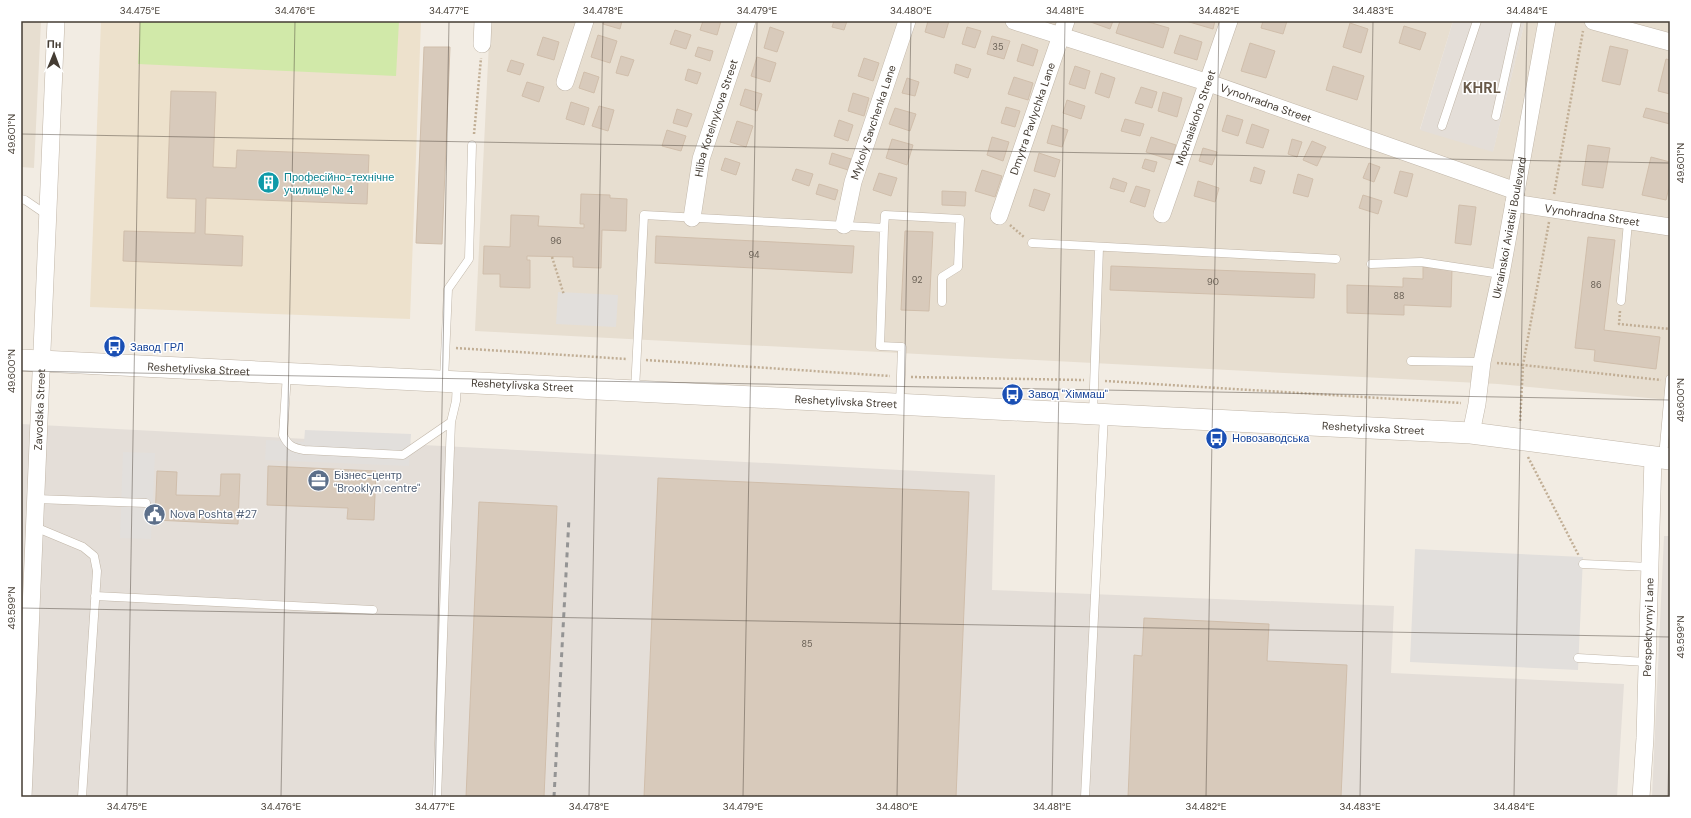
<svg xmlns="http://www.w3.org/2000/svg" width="1691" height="818" font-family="'DM Sans',sans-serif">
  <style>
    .residential { fill: #e7ded0 }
    .industrial { fill: #e4ded8 }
    .education { fill: #ede1cc }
    .green { fill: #d1e9a9 }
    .parking { fill: #e2dfdc }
    .building { fill: #d8cabb; stroke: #d0beab }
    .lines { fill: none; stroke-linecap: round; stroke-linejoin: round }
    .service-casing { stroke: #c1b6a8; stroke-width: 9 }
    .minor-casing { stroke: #c1b6a8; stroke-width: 18 }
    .tertiary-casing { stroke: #c1b6a8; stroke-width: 22 }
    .path { stroke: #c1ae95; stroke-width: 2.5; stroke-dasharray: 2 2; stroke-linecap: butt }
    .service { stroke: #fff; stroke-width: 8 }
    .minor { stroke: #fff; stroke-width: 17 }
    .tertiary { stroke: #fff; stroke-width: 21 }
    .rail { stroke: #949494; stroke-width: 3; stroke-dasharray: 5 5; stroke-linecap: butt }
    .ticks { fill: none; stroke: #443c33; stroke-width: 1; stroke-opacity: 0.45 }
    .labels { text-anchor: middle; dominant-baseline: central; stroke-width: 3; stroke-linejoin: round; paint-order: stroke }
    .number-label { font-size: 9px; fill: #696055 }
    .street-label { font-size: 11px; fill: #443c33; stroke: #fff }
    .culture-label { font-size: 11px; fill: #0d838f; stroke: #fff; text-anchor: start }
    .transit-label { font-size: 11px; fill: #164399; stroke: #fff; text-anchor: start }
    .service-label { font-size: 11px; fill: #4e5e75; stroke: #fff; text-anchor: start }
    .district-label { font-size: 15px; font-weight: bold; fill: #685949; stroke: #fff }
    .neatline { fill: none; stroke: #443c33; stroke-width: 1.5 }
    .ticks-label { font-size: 10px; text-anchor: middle; fill: #443c33 }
  </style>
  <rect width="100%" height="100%" fill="#f2ece3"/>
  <path class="residential" d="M21,21H41L34,168L21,167Z
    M490,21H1453L1420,129L1493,151L1525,21H1670V400L1498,384L475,331Z"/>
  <path class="industrial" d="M1453,21H1525L1493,152L1420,130Z
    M21,424L995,475L992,590L1394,606L1391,673L1624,684L1617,797H21Z
    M1664,536H1670V797H1652Z"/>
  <path class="education" d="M101,21H421L410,319L90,307Z"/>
  <path class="green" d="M140,21H399L396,76L138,64Z"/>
  <path class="parking" d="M558,292L618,295L616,327L556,324Z
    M305,430L411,434L409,466L265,460L266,440L304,442Z
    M123,452L155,453L151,539L120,538Z
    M1415,549L1583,557L1578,670L1410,662Z"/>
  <path class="building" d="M604,21H622L620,29L603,24Z
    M703,21H721L717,35L700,30Z
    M834,21H847L844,30L832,27Z
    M928,21H949L944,38L925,32Z
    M1088,21H1113L1110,29Z
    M1120,21H1145L1169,28L1163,48L1116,33Z
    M1186,21H1215L1213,29Z
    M1263,21H1287L1283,34L1261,28Z
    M1350,23L1368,29L1361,53L1343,47Z
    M1404,26L1426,33L1420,50L1399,43Z
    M770,27L784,32L777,52L764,48Z
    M967,27L981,31L975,48L962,44Z
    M675,30L691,35L686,49L670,44Z
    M598,35L617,41L610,63L591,57Z
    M1180,35L1202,42L1197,60L1174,53Z
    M992,36L1010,41L1004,59L987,54Z
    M543,37L559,42L554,60L537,55Z
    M1250,43L1275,51L1266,78L1241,71Z
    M1022,44L1038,50L1033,66L1017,61Z
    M1610,46L1628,50L1620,85L1602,81Z
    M424,47H450L442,244L416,243Z
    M698,47L713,51L710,61L695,56Z
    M621,56L634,60L628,76L616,73Z
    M757,57L776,63L770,82L751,76Z
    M864,58L879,63L873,81L858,76Z
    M1666,59L1670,60V94L1658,91Z
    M511,60L524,64L520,75L507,71Z
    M956,64L971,69L968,78L954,73Z
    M1075,66L1090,71L1085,89L1069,84Z
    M1333,66L1364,76L1357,100L1326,90Z
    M688,69L701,73L697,84L685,80Z
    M584,72L599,77L594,93L579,88Z
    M1101,73L1115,78L1109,98L1095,93Z
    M1014,77L1033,83L1028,100L1008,94Z
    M907,78L919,82L915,96L902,93Z
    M527,82L544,87L539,102L522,96Z
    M1141,87L1157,92L1152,108L1135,103Z
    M745,89L762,94L757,111L740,105Z
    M171,91L216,92L213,167L236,168L237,150L369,155L367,204L206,198L205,234L243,236L242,266L123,261L124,231L195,233L196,199L167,198Z
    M1163,92L1182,98L1177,117L1158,111Z
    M853,93L869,98L864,116L848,111Z
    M1067,100L1085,106L1081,119L1063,113Z
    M571,102L589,108L584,125L566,119Z
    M599,106L614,110L608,131L592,126Z
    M1006,107L1020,111L1015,127L1001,123Z
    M895,108L916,114L910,131L889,124Z
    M1646,108L1670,114V124L1643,117Z
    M677,109L692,114L687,127L673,123Z
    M1227,115L1243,120L1238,136L1222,131Z
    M1125,119L1144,124L1140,136L1121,131Z
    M839,120L853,125L848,141L834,136Z
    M737,121L753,126L746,147L730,142Z
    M1252,124L1269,130L1263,148L1246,143Z
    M1052,125L1068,130L1062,147L1047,143Z
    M667,130L686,136L681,151L662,146Z
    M992,137L1009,142L1003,161L987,155Z
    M1151,137L1176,145L1171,160L1146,152Z
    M892,139L913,145L907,165L886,158Z
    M1292,139L1302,142L1297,157L1288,154Z
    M1312,141L1326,147L1317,166L1303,160Z
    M1588,145L1610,148L1603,188L1582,185Z
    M1203,148L1217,152L1212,165L1199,161Z
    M832,153L851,159L848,170L829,164Z
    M1039,153L1060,160L1055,177L1034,171Z
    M1651,157L1670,162V183L1666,200L1642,195Z
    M725,158L740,163L736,175L721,170Z
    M1145,159L1157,162L1154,172L1142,168Z
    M1369,163L1380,167L1374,182L1363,178Z
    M1254,167L1265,171L1261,184L1250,181Z
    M796,169L813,174L809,186L792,180Z
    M982,170L1002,176L995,197L975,191Z
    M1400,171L1413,174L1407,197L1394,193Z
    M879,173L897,178L891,196L873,190Z
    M1298,174L1313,179L1308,197L1293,193Z
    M1113,178L1127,183L1124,192L1110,188Z
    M1198,181L1219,188L1215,202L1194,196Z
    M819,184L838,190L835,200L816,194Z
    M1136,186L1150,190L1145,207L1130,202Z
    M1034,189L1050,194L1044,211L1029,206Z
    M942,191L966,192L965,206L942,205Z
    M581,194L610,195V198L627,199L626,231L602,230L601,268L573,267V257L527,256V260H530V288L500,287V274H483L484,246L510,247L511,215L539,216L538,226L584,228V224H580Z
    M1363,195L1382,201L1378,214L1359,208Z
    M1459,205L1476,207L1471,245L1455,243Z
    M905,231L933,232L929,311L901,310Z
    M656,236L854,246L852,273L655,263Z
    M1588,237L1615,240L1604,330L1660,337L1656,369L1594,361L1595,350L1575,348Z
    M1111,266L1315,274L1314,298L1110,290Z
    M1423,267L1452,268L1451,307L1404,305V315L1347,313V285L1403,287V278L1423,279Z
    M268,466L376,471L374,520L347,519L348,508L267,505Z
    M157,471L177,472L176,495L220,496L221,474H240L238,524L155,520Z
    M658,478L969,492L956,797H644Z
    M479,502L557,506L544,797H466Z
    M1144,618L1269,624L1267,661L1347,665L1341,797H1128L1134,655L1142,656Z"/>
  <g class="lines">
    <defs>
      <path id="service" d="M1496,116L1517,21
        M1442,126L1477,21
        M21,199L25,200L47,215
        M884,228L885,215L960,219L958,267L942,277V302
        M1032,243L1336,259
        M1371,264L1421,262L1501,274
        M1621,301L1628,222
        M1411,361L1482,362
        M287,374L283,435C288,446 293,448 304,450L403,455L451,422L456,401L457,382
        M444,380L448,289L469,259L472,145
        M635,390L644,215L884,228L880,346L902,347L900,404
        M1093,414L1099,248
        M1663,457L1670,379
        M36,499L146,503
        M35,527L83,547L94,556L97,571L82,797
        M1583,564L1650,567
        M95,596L373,610
        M1578,658L1647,662
        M437,797L451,422
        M1085,797L1104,415"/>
      <g id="minor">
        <path id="s1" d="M1014,21L1209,83L1516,191"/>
        <path d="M1593,21L1670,42"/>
        <path d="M482,44L483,21"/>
        <path d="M565,82L585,21"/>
        <path id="s2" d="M1514,203L1670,227"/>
        <path id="s3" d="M1162,214L1229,21"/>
        <path id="s4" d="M999,216L1066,21"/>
        <path id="s5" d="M692,218L701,159L747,21"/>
        <path id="s6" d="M844,225L853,182L907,21"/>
        <path id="s7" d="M1471,433L1477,404L1482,362L1501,274L1547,21"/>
        <path id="s8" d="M23,797L56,21"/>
        <path id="s9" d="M1641,797L1645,738L1653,457"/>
      </g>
      <g id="tertiary">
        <path id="s10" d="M21,360L1471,433L1670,459"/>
      </g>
    </defs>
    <use href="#service" class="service-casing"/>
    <use href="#minor" class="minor-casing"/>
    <use href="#tertiary" class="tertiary-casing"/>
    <path class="path" d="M474,134L481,58
      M1554,194L1583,31
      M1549,222L1523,365L1661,380
      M1010,225L1024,237
      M552,257L564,295
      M1620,311L1619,324L1670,329
      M456,348L627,359
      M646,360L890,376
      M1497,363L1523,365L1520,423
      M911,377L1084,380
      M1105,381L1461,403
      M1528,457L1579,556"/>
    <use href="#service" class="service"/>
    <use href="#minor" class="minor"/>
    <use href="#tertiary" class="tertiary"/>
    <path class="rail" d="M554,797L569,518"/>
  </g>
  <path class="ticks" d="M21,134L1670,163M21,371L1670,400M21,608L1670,637M127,797L140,21M281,797L295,21M435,797L449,21M589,797L603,21M743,797L757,21M897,797L911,21M1052,797L1065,21M1206,797L1219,21M1360,797L1373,21M1514,797L1527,21M1668,797L1670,683"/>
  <defs>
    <symbol id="building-disc" viewBox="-11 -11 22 22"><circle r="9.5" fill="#0f9aa8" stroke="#fff"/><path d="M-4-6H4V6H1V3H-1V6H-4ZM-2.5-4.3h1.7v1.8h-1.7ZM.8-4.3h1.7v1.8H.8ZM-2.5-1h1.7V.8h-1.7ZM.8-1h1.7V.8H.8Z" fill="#fff"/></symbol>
    <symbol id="bus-disc" viewBox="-11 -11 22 22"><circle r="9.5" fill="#1a4fb4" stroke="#fff"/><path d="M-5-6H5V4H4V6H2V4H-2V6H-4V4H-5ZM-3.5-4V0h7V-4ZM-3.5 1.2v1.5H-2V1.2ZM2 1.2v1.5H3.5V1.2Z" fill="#fff"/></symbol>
    <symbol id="office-disc" viewBox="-11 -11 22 22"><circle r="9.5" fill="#5c6f8a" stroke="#fff"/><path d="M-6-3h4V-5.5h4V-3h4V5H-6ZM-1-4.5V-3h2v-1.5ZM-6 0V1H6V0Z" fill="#fff"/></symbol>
    <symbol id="civic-disc" viewBox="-11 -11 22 22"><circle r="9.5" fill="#5c6f8a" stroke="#fff"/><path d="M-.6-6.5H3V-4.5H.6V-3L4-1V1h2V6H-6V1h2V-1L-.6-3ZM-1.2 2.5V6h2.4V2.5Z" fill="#fff"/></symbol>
  </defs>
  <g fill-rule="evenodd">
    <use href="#building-disc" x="256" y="170" width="25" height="25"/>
    <use href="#bus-disc" x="102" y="334" width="25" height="25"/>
    <use href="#bus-disc" x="1000" y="382" width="25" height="25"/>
    <use href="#bus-disc" x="1204" y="426" width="25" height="25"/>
    <use href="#office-disc" x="306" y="468" width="25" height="25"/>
    <use href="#civic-disc" x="142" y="502" width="25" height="25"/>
  </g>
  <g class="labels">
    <g class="number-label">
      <text x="998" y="47">35</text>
      <text x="556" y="241">96</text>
      <text x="754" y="255">94</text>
      <text x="917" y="280">92</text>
      <text x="1213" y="282">90</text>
      <text x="1596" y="285">86</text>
      <text x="1399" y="296">88</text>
      <text x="807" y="644">85</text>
    </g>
    <g class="street-label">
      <text stroke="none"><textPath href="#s1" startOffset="265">Vynohradna Street</textPath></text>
      <text stroke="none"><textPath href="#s4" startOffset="103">Dmytra Pavlychka Lane</textPath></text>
      <text stroke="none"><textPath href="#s3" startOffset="102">Mozhaiskoho Street</textPath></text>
      <text stroke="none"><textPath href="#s5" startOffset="103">Hliba Kotelnykova Street</textPath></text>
      <text stroke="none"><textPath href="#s6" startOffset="107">Mykoly Savchenka Lane</textPath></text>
      <text stroke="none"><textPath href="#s2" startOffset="79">Vynohradna Street</textPath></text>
      <text stroke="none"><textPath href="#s7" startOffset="209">Ukrainskoi Aviatsii Boulevard</textPath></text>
      <text stroke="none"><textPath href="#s10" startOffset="178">Reshetylivska Street</textPath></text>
      <text stroke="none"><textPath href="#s10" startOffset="502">Reshetylivska Street</textPath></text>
      <text stroke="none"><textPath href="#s10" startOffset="826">Reshetylivska Street</textPath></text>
      <text stroke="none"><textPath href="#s8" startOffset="388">Zavodska Street</textPath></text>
      <text stroke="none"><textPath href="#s10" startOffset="1354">Reshetylivska Street</textPath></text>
      <text stroke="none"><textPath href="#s9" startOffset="170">Perspektyvnyi Lane</textPath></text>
    </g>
    <g class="culture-label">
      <text x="284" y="177">Професійно-технічне<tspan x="284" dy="13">училище № 4</tspan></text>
    </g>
    <g class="transit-label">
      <text x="130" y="347">Завод ГРЛ</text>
      <text x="1028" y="394">Завод "Хіммаш"</text>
      <text x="1232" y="438">Новозаводська</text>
    </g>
    <g class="service-label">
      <text x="334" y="475">Бізнес-центр<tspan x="334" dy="13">"Brooklyn centre"</tspan></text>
      <text x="170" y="514">Nova Poshta #27</text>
    </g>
    <g class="district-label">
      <text x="1482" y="88">KHRL</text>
    </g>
  </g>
  <rect width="1691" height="818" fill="none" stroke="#ffffff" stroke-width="44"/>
  <g transform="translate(54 54) rotate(1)" stroke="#ffffff" stroke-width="3" paint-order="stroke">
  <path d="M0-3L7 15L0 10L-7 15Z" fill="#443c33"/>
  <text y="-6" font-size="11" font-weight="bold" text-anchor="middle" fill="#443c33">Пн</text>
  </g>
  <rect x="22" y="22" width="1647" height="774" class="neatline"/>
  <g class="ticks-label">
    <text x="140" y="14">34.475°E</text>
    <text x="295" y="14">34.476°E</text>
    <text x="449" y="14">34.477°E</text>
    <text x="603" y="14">34.478°E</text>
    <text x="757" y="14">34.479°E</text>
    <text x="911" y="14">34.480°E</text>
    <text x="1065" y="14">34.481°E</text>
    <text x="1219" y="14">34.482°E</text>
    <text x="1373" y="14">34.483°E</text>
    <text x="1527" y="14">34.484°E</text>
    <text transform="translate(11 134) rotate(-90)" y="4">49.601°N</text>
    <text transform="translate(1680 163) rotate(-90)" y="4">49.601°N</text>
    <text transform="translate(11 371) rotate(-90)" y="4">49.600°N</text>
    <text transform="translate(1680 400) rotate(-90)" y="4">49.600°N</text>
    <text transform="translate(11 608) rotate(-90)" y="4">49.599°N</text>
    <text transform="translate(1680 637) rotate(-90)" y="4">49.599°N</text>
    <text x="127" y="810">34.475°E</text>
    <text x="281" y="810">34.476°E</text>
    <text x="435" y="810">34.477°E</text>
    <text x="589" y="810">34.478°E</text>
    <text x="743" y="810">34.479°E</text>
    <text x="897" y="810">34.480°E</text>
    <text x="1052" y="810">34.481°E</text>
    <text x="1206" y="810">34.482°E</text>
    <text x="1360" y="810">34.483°E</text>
    <text x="1514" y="810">34.484°E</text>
  </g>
</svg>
